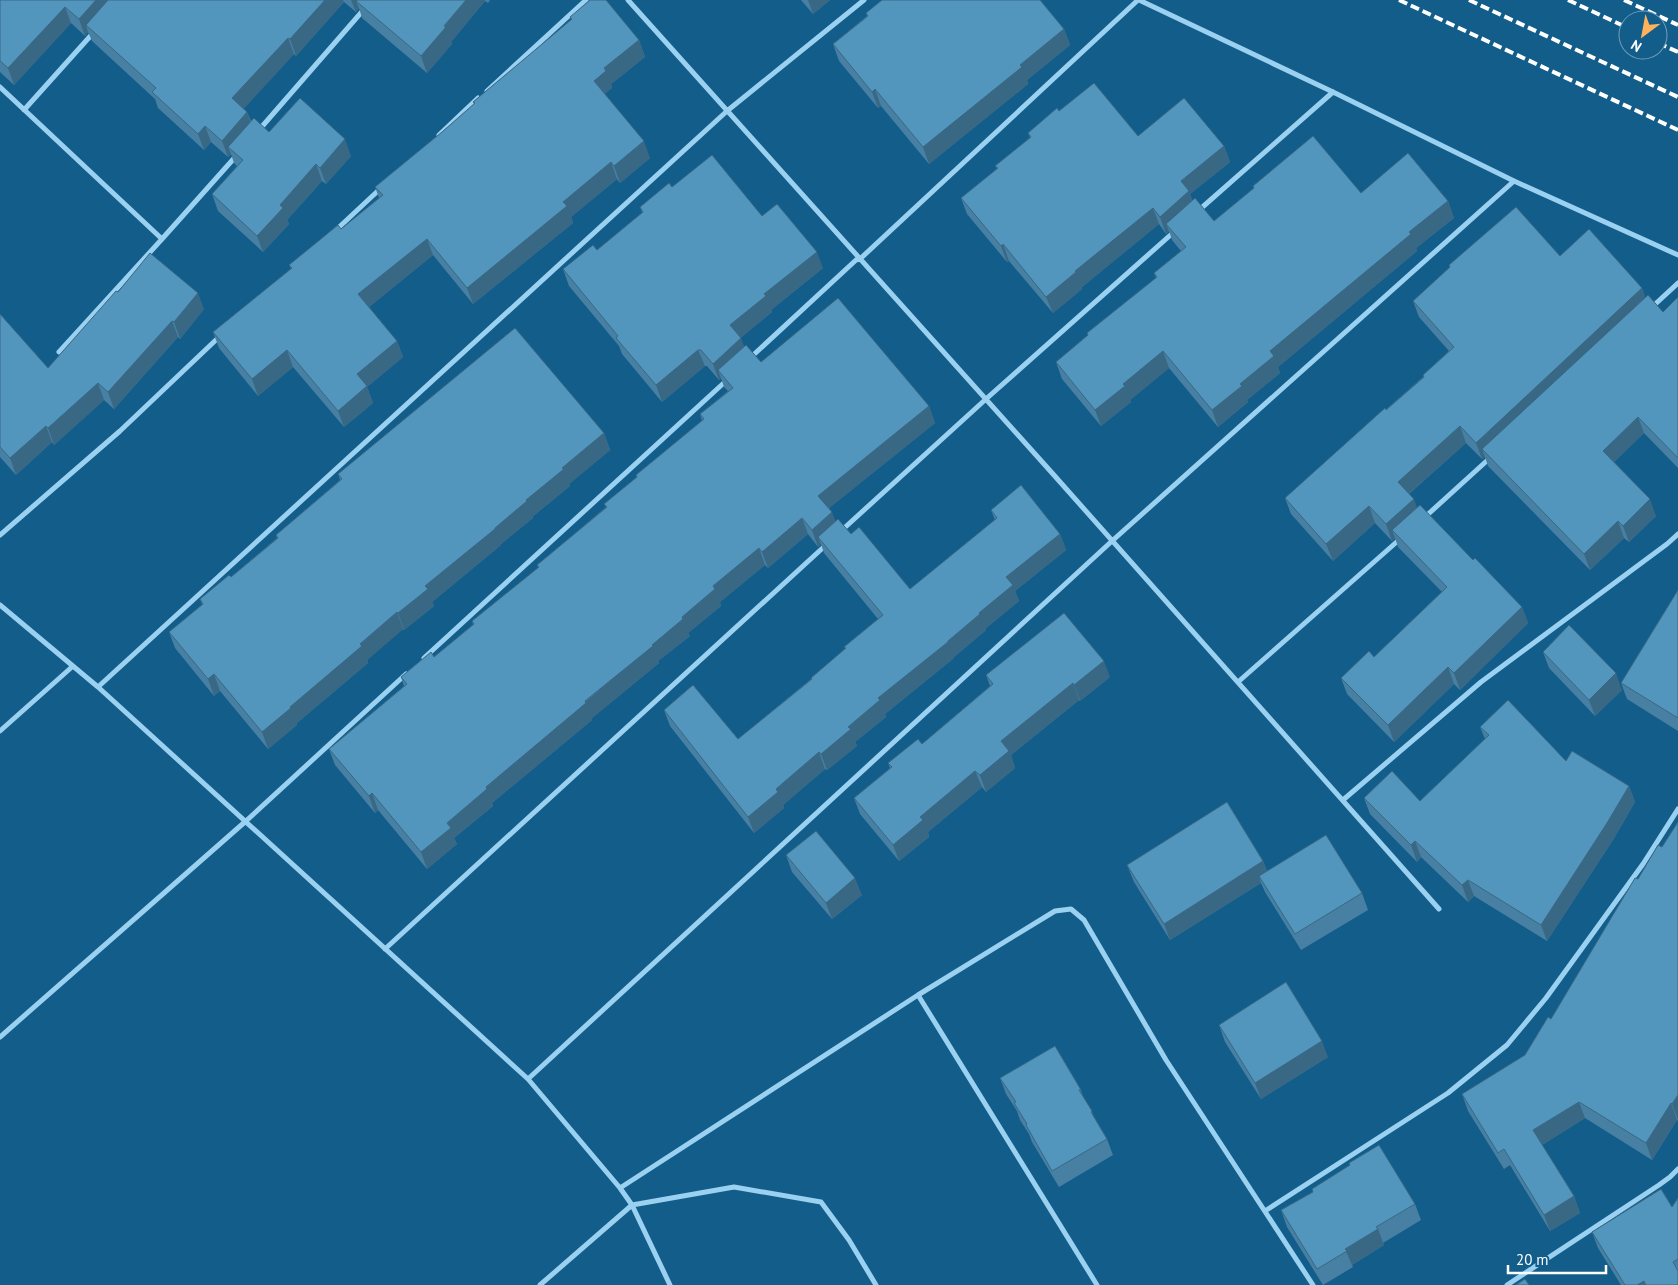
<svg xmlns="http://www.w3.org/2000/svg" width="1678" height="1285" font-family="'PT Sans',sans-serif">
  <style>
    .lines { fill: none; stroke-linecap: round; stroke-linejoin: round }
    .street { stroke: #9bd1f0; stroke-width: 5 }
    .rail { stroke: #fff; stroke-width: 4; stroke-dasharray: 9 4; stroke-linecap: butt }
    .wall { fill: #4780a3 }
    .shaded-wall { fill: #396884 }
    .building { fill: #5295bd; stroke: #396884 }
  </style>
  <rect width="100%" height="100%" fill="#135d8b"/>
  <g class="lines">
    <path class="street" d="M628,0L1053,474L1439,909
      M1139,0L1333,92L1514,181L1678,255
      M0,87L162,239L237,155
      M487,91L586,0
      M24,110L94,32
      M259,130L372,0
      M439,135L478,98
      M1198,211L1333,92
      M336,230L381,188
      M1651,308L1678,283
      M59,352L162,239
      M749,359L856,260L860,259L1138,0
      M1425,517L1491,457
      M841,531L986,399L1175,231
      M0,535L120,431L219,337
      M0,605L98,687L528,1079L620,1188L632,1205L670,1285
      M424,658L727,380
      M1238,682L1400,539
      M98,687L727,111L864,0
      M0,731L73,666
      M1343,800L1481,682L1667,544L1678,534
      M385,949L827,544
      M918,995L1097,1285
      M0,1037L246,821L406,674
      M528,1079L1112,541L1514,181
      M620,1188L918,995L1055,911L1071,909L1084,920L1166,1060L1313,1285
      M1265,1211L1448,1093L1507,1045L1546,998L1643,864L1678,809
      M540,1285L632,1205L734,1187L821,1202L849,1240L876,1285
      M1507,1285L1659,1185L1670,1177L1678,1169"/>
    <path class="rail" d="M1399,0L1678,130
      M1469,0L1678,97
      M1568,0L1628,28
      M1624,0L1678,25
      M1658,43L1678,52"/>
  </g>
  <path class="wall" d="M0,0H490L488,3L485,1L451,42L452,44L427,73L362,18L359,8L356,12L344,2L296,56L294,54L243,109L247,112L251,121L269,132L351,156L326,184L322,181L287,220L289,224L263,252L218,211L212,194L237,166L234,163L231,154L228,157L211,142L204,150L158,108L155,99L92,41L88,32L85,36L71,23L14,85L0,72Z
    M801,0H830L813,14Z
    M866,13L1064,29L1070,45L1027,80L1028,84L929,164L881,106L878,108L839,61L833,44L867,16Z
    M570,17L639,40L645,57L611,84L612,88L604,94L650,158L620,183L617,179L571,217L573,223L473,304L433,255L369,307L397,341L403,357L367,387L373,403L344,427L293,367L258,396L219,348L213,332L291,269L289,265L341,229L379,198L375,187L442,132L474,104L473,102L571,20Z
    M1059,111L1138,136L1224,146L1230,162L1190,194L1192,200L1214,221L1254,188L1253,186L1361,193L1448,201L1454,218L1416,248L1417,251L1278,367L1280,373L1247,400L1248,402L1218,427L1169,368L1130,400L1131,402L1101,426L1062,379L1056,362L1088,336L1087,333L1156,278L1154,273L1181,251L1172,240L1169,231L1166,234L1159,224L1082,287V289L1053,313L1009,261L1007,262L967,214L961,198L997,169L995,166L1030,138L1028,133Z
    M672,187L762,216L823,268L771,310L772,312L740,338L744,347L761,362L929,406L935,423L829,508L835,521L910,589L995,520L991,510L1060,534L1066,550L1015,591L1019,601L985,629L986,630L954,657V658L885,714L886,717L855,742L857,746L827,770L825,769L783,805L784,808L754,833L670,726L664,710L738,739L811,679V678L845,649L844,647L878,619L824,553L821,544L818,547L808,534L768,568L765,565L720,602L721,606L688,633L690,636L658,661L659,663L592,718V720L492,803L493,806L454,838L457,844L427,869L378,810L375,813L335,765L329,749L404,686L401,677L434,657L473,625L472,621L538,568L537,565L606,507L604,504L636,478V475L702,421L700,414L728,391L724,387L721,378L719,380L707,366H705L662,402L622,354L619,346L569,286L563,269L597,250L642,213L640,207Z
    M1560,256L1642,288L1645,297L1663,312L1678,297V468L1644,433L1614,462L1656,516L1629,542L1624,538L1590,570L1488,466L1485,457L1482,459L1466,443L1409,494L1417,508L1522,607L1528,623L1460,690L1454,684L1394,742L1347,694L1341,678L1374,657L1442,592L1398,547L1395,538L1392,541L1375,523L1333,561L1291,514L1285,498L1423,377V375L1449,351L1419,317L1413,301L1450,268L1449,265Z
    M118,292L204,309L180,339L178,337L114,409L104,400L54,445L52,442L16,475L0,457V314L48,368Z
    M604,433L610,450L569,484L570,486L532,517L533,518L501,544V545L432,602L434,606L404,630L403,629L367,660L368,663L297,723V725L268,749L220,691L214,696L175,648L169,632L202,605L200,599L231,577L277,538L276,535L340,480L338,474Z
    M1678,590V731L1627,699L1621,683Z
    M1543,652L1622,690L1595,716L1549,668Z
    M986,675L1110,677L1080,701L1079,700L1011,755L1015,768L986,792L982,787L928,832L929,837L899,861L860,814L854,798L890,768L888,763L922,744L990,686Z
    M1480,727L1629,786L1635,802L1613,840L1547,941L1474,896L1468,902L1421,857L1417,862L1370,814L1364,798L1420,801L1485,739Z
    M1678,822V1121L1677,1120L1652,1160L1585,1118L1542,1145L1574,1196L1580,1213L1550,1231L1510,1165L1504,1169L1468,1111L1462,1094L1525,1055L1551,1019L1638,879L1662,847Z
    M786,855L862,895L832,919L792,872Z
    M1263,861L1267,871L1362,893L1368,910L1301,950L1265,892L1261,883L1170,940L1134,882L1127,865Z
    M1219,1025L1328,1057L1261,1099L1225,1042Z
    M1000,1078L1081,1090L1083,1097L1092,1111L1094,1118L1107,1139L1113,1155L1059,1187L1032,1142L1029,1134L1020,1120L1017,1111L1006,1094Z
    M1349,1163L1415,1204L1421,1220L1383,1243L1384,1245L1352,1265L1353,1267L1323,1285L1287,1227L1281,1210L1313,1192L1312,1189L1350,1165Z
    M1678,1198V1285H1621L1598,1248L1592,1232L1672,1207Z"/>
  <path class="shaded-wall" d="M96,0H117L86,25L88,32L85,36L79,19Z
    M325,0H343L344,2L296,56L290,39Z
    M351,0H366L356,1L359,8L356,12Z
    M466,0H485V1L451,42L452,44L427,73L421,56L444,26Z
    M808,0H830L813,14Z
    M65,7L71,23L14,85L8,68Z
    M1064,29L1070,45L1027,80L1028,84L929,164L923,147L1020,65Z
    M288,38L294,54L238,115L232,98Z
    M639,40L645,57L611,84L612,88L600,98L594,81L604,68Z
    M875,89L881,106L878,108L872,92Z
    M247,112L253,129L228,147L231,154L228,157L222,141Z
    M205,126L211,142L204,150L198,134Z
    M345,139L351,156L326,184L320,168Z
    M644,141L650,158L620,183L614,166Z
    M1224,146L1230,162L1190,194L1195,208L1166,224L1169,231L1166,234L1160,217L1181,181Z
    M611,162L617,179L571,217L573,223L473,304L467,288L563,202Z
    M316,164L322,181L287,220L289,224L263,252L257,236L280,205Z
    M1448,201L1454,218L1416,248L1417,251L1278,367L1280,373L1247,400L1248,402L1218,427L1212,410L1240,384L1270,351L1409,232Z
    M1153,208L1159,224L1082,287V289L1053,313L1046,297L1075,271Z
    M427,239L433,255L364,311L358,294Z
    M1003,244L1009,261L1007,262L1001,246Z
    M817,252L823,268L771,310L772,312L736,342L730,325L764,294Z
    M1642,288L1648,305L1482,449L1485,457L1482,459L1476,443Z
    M198,293L204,309L180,339L174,322Z
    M172,321L178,337L114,409L108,392Z
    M741,338L747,355L718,370L721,378L719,380L713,364Z
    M397,341L403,357L367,387L373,403L344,427L338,411L357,374Z
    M287,350L293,367L258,396L252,379Z
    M698,350L705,366L662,402L656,385Z
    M1163,351L1169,368L1130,400L1131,402L1101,426L1095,410L1123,384Z
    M98,383L104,400L54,445L48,428Z
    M929,406L935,423L824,512L818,496Z
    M1638,417L1644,433L1609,467L1603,451Z
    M46,426L52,442L16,475L10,458Z
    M1460,426L1466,443L1404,498L1398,482Z
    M604,433L610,450L569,484L570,486L532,517L533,518L501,544V545L432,602L434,606L404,630L398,613L425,586L495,528L562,468Z
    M1414,499L1420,516L1392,530L1395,538L1392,541L1386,524Z
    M1650,499L1656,516L1629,542L1623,526Z
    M1369,506L1375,523L1333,561L1326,544Z
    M832,512L838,528L818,537L821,544L818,547L812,530Z
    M802,518L808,534L768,568L762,552Z
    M1618,521L1624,538L1590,570L1584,554Z
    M1060,534L1066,550L1015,591L1019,601L985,629L986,630L954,657V658L885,714L886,717L855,742L857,746L827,770L821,754L878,698L948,641L979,613L1006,577Z
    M759,548L765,565L720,602L721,606L688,633L690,636L658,661L659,663L592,718V720L492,803L493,806L454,838L457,844L427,869L421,852L447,823L486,787L652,645L682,617L713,586Z
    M1522,607L1528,623L1460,690L1454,673Z
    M397,612L403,629L367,660L368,663L297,723V725L268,749L262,732L360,644Z
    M1104,661L1110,677L1080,701L1074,685Z
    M1448,667L1454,684L1394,742L1388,725Z
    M1616,673L1622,690L1595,716L1589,700Z
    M214,674L220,691L214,696L208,679Z
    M1073,683L1079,700L1011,755L1015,768L986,792L980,775L1001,741Z
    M819,752L825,769L783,805L784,808L754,833L748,817L776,789Z
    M975,771L982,787L928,832L929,837L899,861L893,845L920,817Z
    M1629,786L1635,802L1613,840L1547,941L1541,925Z
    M372,793L378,810L375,813L369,796Z
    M1415,841L1421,857L1417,862L1411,845Z
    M1263,861L1269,878L1259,876L1261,883L1170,940L1164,924Z
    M855,878L862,895L832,919L826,903Z
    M1468,880L1474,896L1468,902L1462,885Z
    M1322,1041L1328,1057L1261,1099L1255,1083Z
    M1678,1095V1120L1672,1104Z
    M1579,1102L1585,1118L1539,1147L1533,1130Z
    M1671,1103L1677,1120L1652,1160L1646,1143Z
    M1574,1196L1580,1213L1550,1231L1544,1215Z
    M1378,1229L1384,1245L1352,1265L1345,1249Z
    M1644,1281L1645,1285H1637Z"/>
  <path class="building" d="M0,0H96L79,19L65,7L8,68L0,61Z
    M108,0H325L290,39L288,38L232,98L247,112L222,141L205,126L198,134L152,92L156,88L86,25Z
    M357,0H466L444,26L446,27L421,56L356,1Z
    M590,0H606L639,40L604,68L606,71L594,81L644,141L614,166L611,162L563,202L567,206L467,288L427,239L358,294L397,341L357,374L367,386L338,411L287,350L252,379L213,332L292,268L289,265L338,225L341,229L383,195L375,187L442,132L475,103L473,102L572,19L570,17Z
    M882,0H1040L1064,29L1020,65L1022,67L923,147L875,89L872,92L833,44L868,16L866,13Z
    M1094,83L1138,136L1184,98L1224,146L1181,181L1189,191L1160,217L1153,208L1075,271L1076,272L1046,297L1003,244L1001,246L961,198L998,168L995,166L1031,137L1028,133L1057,108L1059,111Z
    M300,98L345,139L320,168L316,164L280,205L283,208L257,236L212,194L243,160L228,147L254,118L269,132Z
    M1313,136L1361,193L1408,153L1448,201L1409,232L1411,234L1270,351L1274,356L1240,384L1242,386L1212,410L1163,351L1123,384L1125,386L1095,410L1056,362L1088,335L1087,333L1157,277L1154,273L1186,247L1166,224L1195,198L1214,221L1254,188L1253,186Z
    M712,155L762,216L777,204L817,252L764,294L766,296L730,325L741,338L713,364L701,350H698L656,385L616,338L618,336L563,269L593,245L597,250L643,212L640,207L669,183L672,187Z
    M1516,207L1560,256L1589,229L1642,288L1476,443L1460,426L1398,482L1414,499L1386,524L1369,506L1326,544L1285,498L1385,408L1386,410L1424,377L1423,375L1454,347L1413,301L1450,267L1449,265Z
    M150,253L198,293L174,322L172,321L108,392L98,383L48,428L46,426L10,458L0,447V314L48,368L116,291L118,292Z
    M1648,295L1663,312L1678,297V458L1638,417L1603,451L1650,499L1623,526L1618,521L1584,554L1482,449Z
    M838,298L929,406L818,496L832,512L812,530L802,518L762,552L759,548L713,586L715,589L682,617L683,619L652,645L653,646L585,701L586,703L486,787L487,789L447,823L451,828L421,852L372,793L369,796L329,749L407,684L401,677L431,652L434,657L474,624L472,621L539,567L537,565L607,507L604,504L637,477L636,475L704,419L700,414L733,388L718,370L746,345L761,362Z
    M515,328L604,433L562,468L564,469L526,500L527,501L495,528V529L425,586L428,589L398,613L397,612L360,644L362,646L290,707L291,708L262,732L214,674L208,679L169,632L203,604L200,599L229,575L231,577L278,538L276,535L342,479L338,474Z
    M1021,485L1060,534L1006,577L1013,585L979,613L980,614L948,641V642L878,698L880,700L848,727L851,729L821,754L819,752L776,789L778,792L748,817L664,710L693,685L738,739L812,679L811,678L846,648L844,647L883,615L818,537L838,519L851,534L859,527L910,589L997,518L991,510Z
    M1420,505L1473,560L1475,558L1522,607L1454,673L1448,667L1388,725L1341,678L1369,651L1374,657L1447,587L1392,530Z
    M1678,590V718L1621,683Z
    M1064,613L1104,661L1074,685L1073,683L1001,741L1009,751L980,775L975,771L920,817L923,820L893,845L854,798L892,767L888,763L918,739L922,744L993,684L986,675Z
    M1569,625L1616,673L1589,700L1543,652Z
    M1508,700L1566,761L1572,751L1629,786L1607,823L1541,925L1468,880L1462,885L1415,841L1411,845L1364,798L1392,771L1420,801L1489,735L1480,727Z
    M1227,802L1263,861L1164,924L1127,865Z
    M1678,822V1095L1672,1104L1671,1103L1646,1143L1579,1102L1533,1130L1574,1196L1544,1215L1504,1149L1498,1153L1462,1094L1525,1055L1548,1017L1551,1019L1635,878L1638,879L1658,845L1662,847Z
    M816,831L855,878L826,903L786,855Z
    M1326,835L1362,893L1295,934L1259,876Z
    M1286,982L1322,1041L1255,1083L1219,1025Z
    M1055,1046L1081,1090H1079L1092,1111L1091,1112L1107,1139L1052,1171L1026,1125L1027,1124L1014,1103L1016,1102L1000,1078Z
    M1379,1145L1415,1204L1376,1227L1378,1229L1345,1249L1347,1251L1317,1269L1281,1210L1313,1192L1312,1189L1350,1165L1349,1163Z
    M1661,1189L1672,1207L1678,1198V1259L1673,1262L1678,1271V1285H1646L1644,1281L1637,1285H1625L1592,1232Z
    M1525,1279L1529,1285H1516Z"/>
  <g transform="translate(1643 35) rotate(212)"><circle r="24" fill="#135d8b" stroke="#719eb9"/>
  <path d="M0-4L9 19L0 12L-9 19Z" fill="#ffb25a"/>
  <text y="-8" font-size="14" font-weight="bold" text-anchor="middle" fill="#ffffff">N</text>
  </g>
  <path d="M1508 1265v8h98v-8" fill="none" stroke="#ffffff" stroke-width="2.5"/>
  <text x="1516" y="1265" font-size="15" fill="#ffffff" stroke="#135d8b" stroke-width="4" paint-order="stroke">20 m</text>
</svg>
